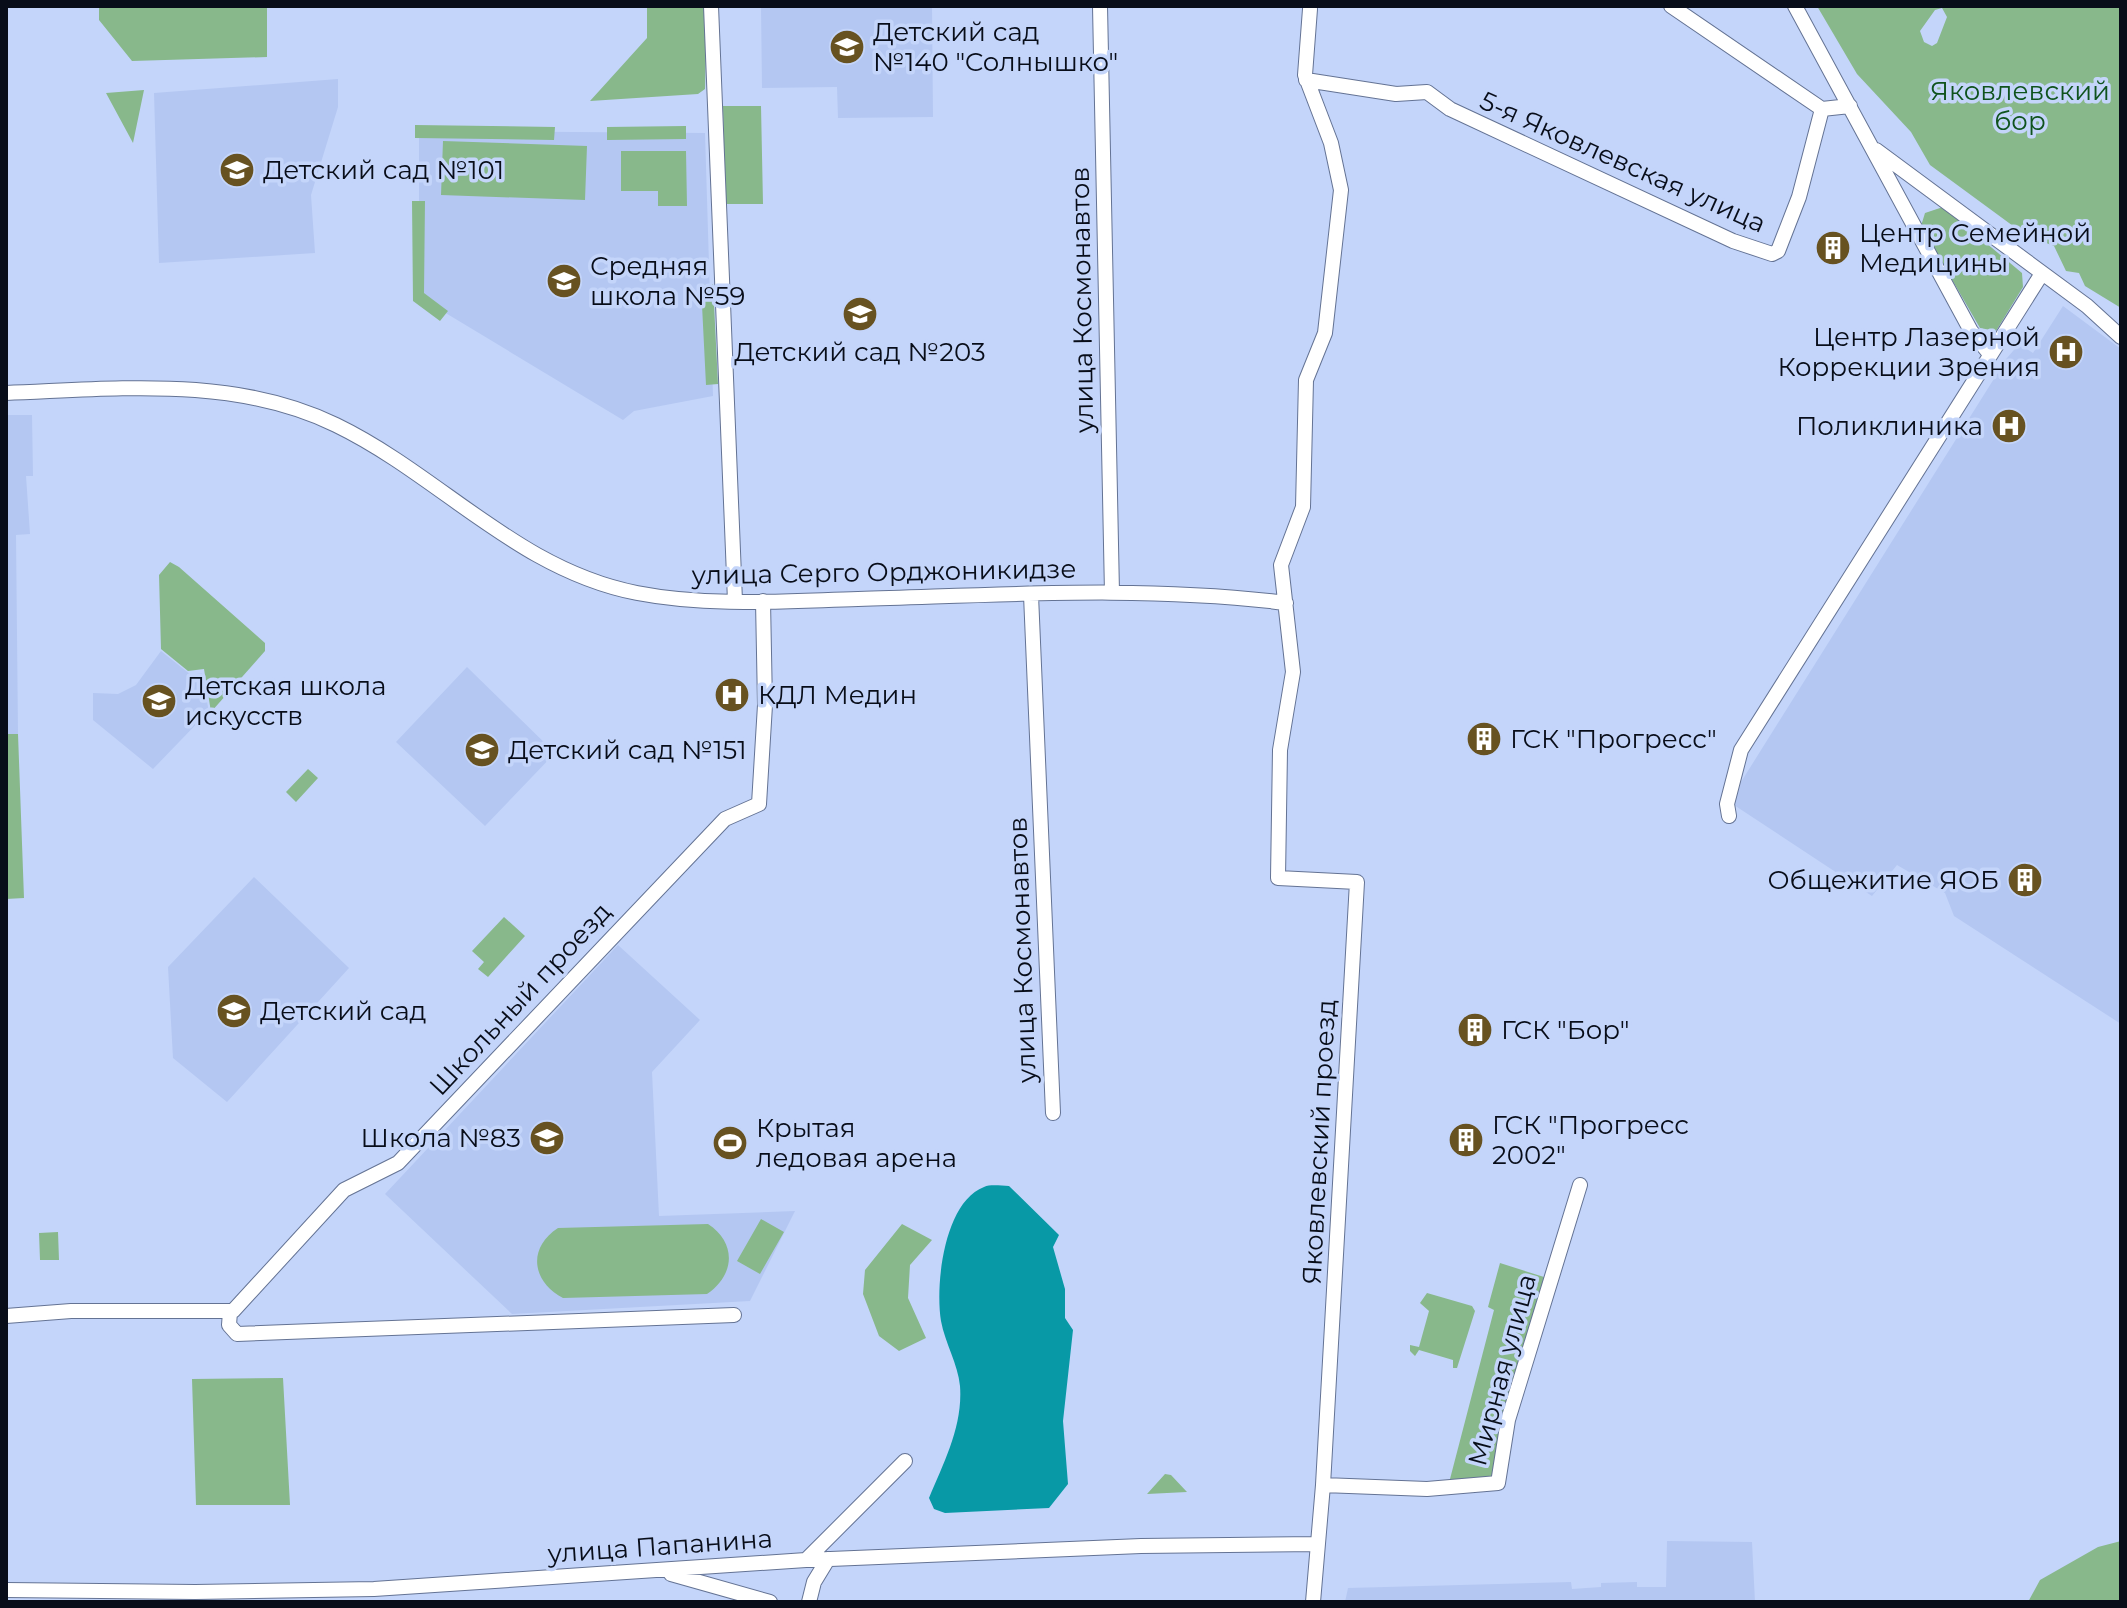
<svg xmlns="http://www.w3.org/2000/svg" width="2127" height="1608" font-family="Montserrat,sans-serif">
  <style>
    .built { fill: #b4c7f2 }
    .green { fill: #88b88b; fill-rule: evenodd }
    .water { fill: #0899a6 }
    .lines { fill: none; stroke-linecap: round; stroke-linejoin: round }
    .minor-casing { stroke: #647394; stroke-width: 16 }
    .minor { stroke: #fff; stroke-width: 14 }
    .labels { text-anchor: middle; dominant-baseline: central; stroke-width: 7; stroke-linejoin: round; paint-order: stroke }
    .poi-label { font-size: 26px; fill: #080d19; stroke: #c4d5fa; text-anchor: start }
    .park-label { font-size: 26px; fill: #0f531d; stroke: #c4d5fa }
    .street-label { font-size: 26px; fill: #080d19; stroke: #c4d5fa }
  </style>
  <rect width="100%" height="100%" fill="#c4d5fa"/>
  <path class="built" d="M761,6H932L933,117L838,118L837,87L762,88Z
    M338,79V107L311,195L315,253L159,263L154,93Z
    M419,131L705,133L713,396L634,411L623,420L419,297Z
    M2063,306L2121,349V1024L1954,916L1945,893L1897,865L1872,896L1734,805L1741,782L2007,358L2019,344L2033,353Z
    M6,415H32L33,476H26L30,534L16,535L18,734H6Z
    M161,651L191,675L202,673L208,707L207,713L153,769L93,720V693L118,694L136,685Z
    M467,667L555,753L485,826L396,742Z
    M254,877L349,968L227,1102L173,1058L168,967Z
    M618,945L700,1020L652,1072L659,1216L795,1211L750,1301L512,1314L385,1194Z
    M1667,1541L1752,1542L1755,1602H1345L1348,1588L1571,1582L1572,1589L1601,1587V1583L1637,1582V1587H1666Z"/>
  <path class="green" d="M119,6H267V57L132,61L99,20V8Z
    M647,6H707L705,89L698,94L590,101L647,38Z
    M1817,6H2121V308L2085,286L2079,273L2066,271L2054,246L2024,234L1930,165L1911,132L1857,74ZM1942,8L1947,17L1937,43L1932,46L1924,42L1920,31L1935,10Z
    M144,90L133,143L106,93Z
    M723,106H761L763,204H725Z
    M415,125L555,127L554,140L415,138Z
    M686,126V139L607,140V127Z
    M443,141L587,146L585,200L441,195Z
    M621,151H686L687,206H658V191H621Z
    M412,201H425L424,293L448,311L440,321L413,301Z
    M1943,207L2022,273L2023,287L1996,331L1980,328L1921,226L1925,213Z
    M713,284L718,384L706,385L701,285Z
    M170,562L179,567L265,643V651L211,712L204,669L188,671L161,649L159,575Z
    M18,734L24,898L6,899V734Z
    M308,769L318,778L296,802L286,792Z
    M504,917L525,936L488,977L478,969L484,962L472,951Z
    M761,1219L784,1232L760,1274L737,1261Z
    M708,1224C737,1243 735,1275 707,1294L563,1298C532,1282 527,1248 558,1228Z
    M902,1224L932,1240L910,1265L908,1298L926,1338L899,1351L879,1336L863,1294L865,1270Z
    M58,1232L59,1260H40L39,1233Z
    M1500,1263L1544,1277L1502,1418L1491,1479H1450L1494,1310L1488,1307Z
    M1427,1293L1472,1306L1475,1311L1457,1368H1453V1360L1419,1350L1415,1356L1410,1351V1345L1419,1347L1429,1311L1420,1303Z
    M283,1378L290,1505H196L192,1379Z
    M1165,1474L1171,1475L1187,1492L1147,1494Z
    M2121,1541V1602H2028L2040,1580L2098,1547Z"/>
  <path class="water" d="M1009,1186L1059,1235L1053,1247L1065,1289V1318L1073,1330L1063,1421L1068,1484L1049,1508L945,1513L934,1509L929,1498C944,1462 963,1426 960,1386C958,1364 945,1343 941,1321C935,1285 944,1202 984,1187C991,1184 1001,1186 1009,1186Z"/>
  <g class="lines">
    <defs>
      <path id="minor" d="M711,6L735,601
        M1100,6L1112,593
        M1671,6L1822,109L1850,106
        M1795,6L1971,331L1989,353
        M1310,9L1305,75L1331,143L1341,190L1325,333L1306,380L1303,507L1281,565L1293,672L1280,750L1278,878L1357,882L1323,1485
        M1306,80L1396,94L1427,92L1450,109L1733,241L1772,254L1778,251L1799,197L1822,109
        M1876,150L2087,306L2121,337
        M6,393C115,389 234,375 336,425C441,476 518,570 637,593C709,607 786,601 858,599C1001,595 1144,585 1286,603
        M1031,595L1053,1113
        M1729,816L1727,804L1741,750L2041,275
        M230,1312L229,1325L237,1334L734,1315
        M6,1316L71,1311H233L344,1190L398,1163L725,819L759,804L765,705L763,601
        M806,1560L905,1461
        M671,1574L770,1602
        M6,1590L195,1592L374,1589L806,1560L1141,1546L1318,1544
        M809,1602L814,1582L828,1559
        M1313,1602L1323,1485L1427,1489L1498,1483L1508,1420L1580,1185"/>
    </defs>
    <use href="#minor" class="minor-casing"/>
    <use href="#minor" class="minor"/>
  </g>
  <defs>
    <symbol id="school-disc" viewBox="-11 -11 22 22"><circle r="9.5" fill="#675221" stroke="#c4d5fa"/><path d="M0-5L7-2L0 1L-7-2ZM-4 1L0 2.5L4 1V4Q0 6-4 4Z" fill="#fff"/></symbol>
    <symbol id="building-disc" viewBox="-11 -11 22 22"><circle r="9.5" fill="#675221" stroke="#c4d5fa"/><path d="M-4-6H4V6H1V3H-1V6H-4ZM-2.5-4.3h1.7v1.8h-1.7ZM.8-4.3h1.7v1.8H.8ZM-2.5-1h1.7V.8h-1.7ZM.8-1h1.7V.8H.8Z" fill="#fff"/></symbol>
    <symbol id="hospital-disc" viewBox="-11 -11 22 22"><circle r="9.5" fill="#675221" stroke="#c4d5fa"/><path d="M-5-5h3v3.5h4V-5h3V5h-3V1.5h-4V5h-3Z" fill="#fff"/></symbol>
    <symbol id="stadium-disc" viewBox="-11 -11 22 22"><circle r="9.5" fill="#675221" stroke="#c4d5fa"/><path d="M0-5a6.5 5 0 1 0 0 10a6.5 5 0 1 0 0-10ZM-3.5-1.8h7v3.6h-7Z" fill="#fff"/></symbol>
  </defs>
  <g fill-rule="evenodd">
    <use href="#school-disc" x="827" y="27" width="40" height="40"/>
    <use href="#school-disc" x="217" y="150" width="40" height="40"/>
    <use href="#building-disc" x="1813" y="228" width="40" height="40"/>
    <use href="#school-disc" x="544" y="261" width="40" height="40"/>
    <use href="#school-disc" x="840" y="294" width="40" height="40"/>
    <use href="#hospital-disc" x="2046" y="332" width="40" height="40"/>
    <use href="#hospital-disc" x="1989" y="406" width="40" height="40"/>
    <use href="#hospital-disc" x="712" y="675" width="40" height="40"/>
    <use href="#school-disc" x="139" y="681" width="40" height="40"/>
    <use href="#building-disc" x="1464" y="719" width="40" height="40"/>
    <use href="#school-disc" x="462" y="730" width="40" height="40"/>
    <use href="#building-disc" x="2005" y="860" width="40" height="40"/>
    <use href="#school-disc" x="214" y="991" width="40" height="40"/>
    <use href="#building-disc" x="1455" y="1010" width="40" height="40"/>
    <use href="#school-disc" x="527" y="1118" width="40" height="40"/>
    <use href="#building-disc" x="1446" y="1120" width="40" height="40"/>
    <use href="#stadium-disc" x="710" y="1123" width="40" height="40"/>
  </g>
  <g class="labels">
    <g class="poi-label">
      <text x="873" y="32">Детский сад<tspan x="873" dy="30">№140 "Солнышко"</tspan></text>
      <text x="263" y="170">Детский сад №101</text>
      <text x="1859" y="233">Центр Семейной<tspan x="1859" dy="30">Медицины</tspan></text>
      <text x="590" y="266">Средняя<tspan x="590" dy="30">школа №59</tspan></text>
      <text x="2040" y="337" text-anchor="end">Центр Лазерной<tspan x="2040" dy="30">Коррекции Зрения</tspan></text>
      <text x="860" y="352" text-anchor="middle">Детский сад №203</text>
      <text x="1983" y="426" text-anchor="end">Поликлиника</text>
      <text x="185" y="686">Детская школа<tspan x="185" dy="30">искусств</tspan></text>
      <text x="758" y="695">КДЛ Медин</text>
      <text x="1510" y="739">ГСК "Прогресс"</text>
      <text x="508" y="750">Детский сад №151</text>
      <text x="1999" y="880" text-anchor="end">Общежитие ЯОБ</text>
      <text x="260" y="1011">Детский сад</text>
      <text x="1501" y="1030">ГСК "Бор"</text>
      <text x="1492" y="1125">ГСК "Прогресс<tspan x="1492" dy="30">2002"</tspan></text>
      <text x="756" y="1128">Крытая<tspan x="756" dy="30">ледовая арена</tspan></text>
      <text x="521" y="1138" text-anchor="end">Школа №83</text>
    </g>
    <g class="park-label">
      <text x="2020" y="91">Яковлевский<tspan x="2020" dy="30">бор</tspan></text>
    </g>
    <g class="street-label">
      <text transform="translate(1623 162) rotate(24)">5-я Яковлевская улица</text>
      <text transform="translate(1082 300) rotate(-91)">улица Космонавтов</text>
      <text transform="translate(884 572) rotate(-1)">улица Серго Орджоникидзе</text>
      <text transform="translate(1022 950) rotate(-92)">улица Космонавтов</text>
      <text transform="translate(520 999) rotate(-47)">Школьный проезд</text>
      <text transform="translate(1319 1142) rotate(-87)">Яковлевский проезд</text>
      <text transform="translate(1502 1370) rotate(-75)">Мирная улица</text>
      <text transform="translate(660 1546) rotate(-4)">улица Папанина</text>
    </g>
  </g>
  <rect width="2127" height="1608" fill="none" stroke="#080d19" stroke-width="16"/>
</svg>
